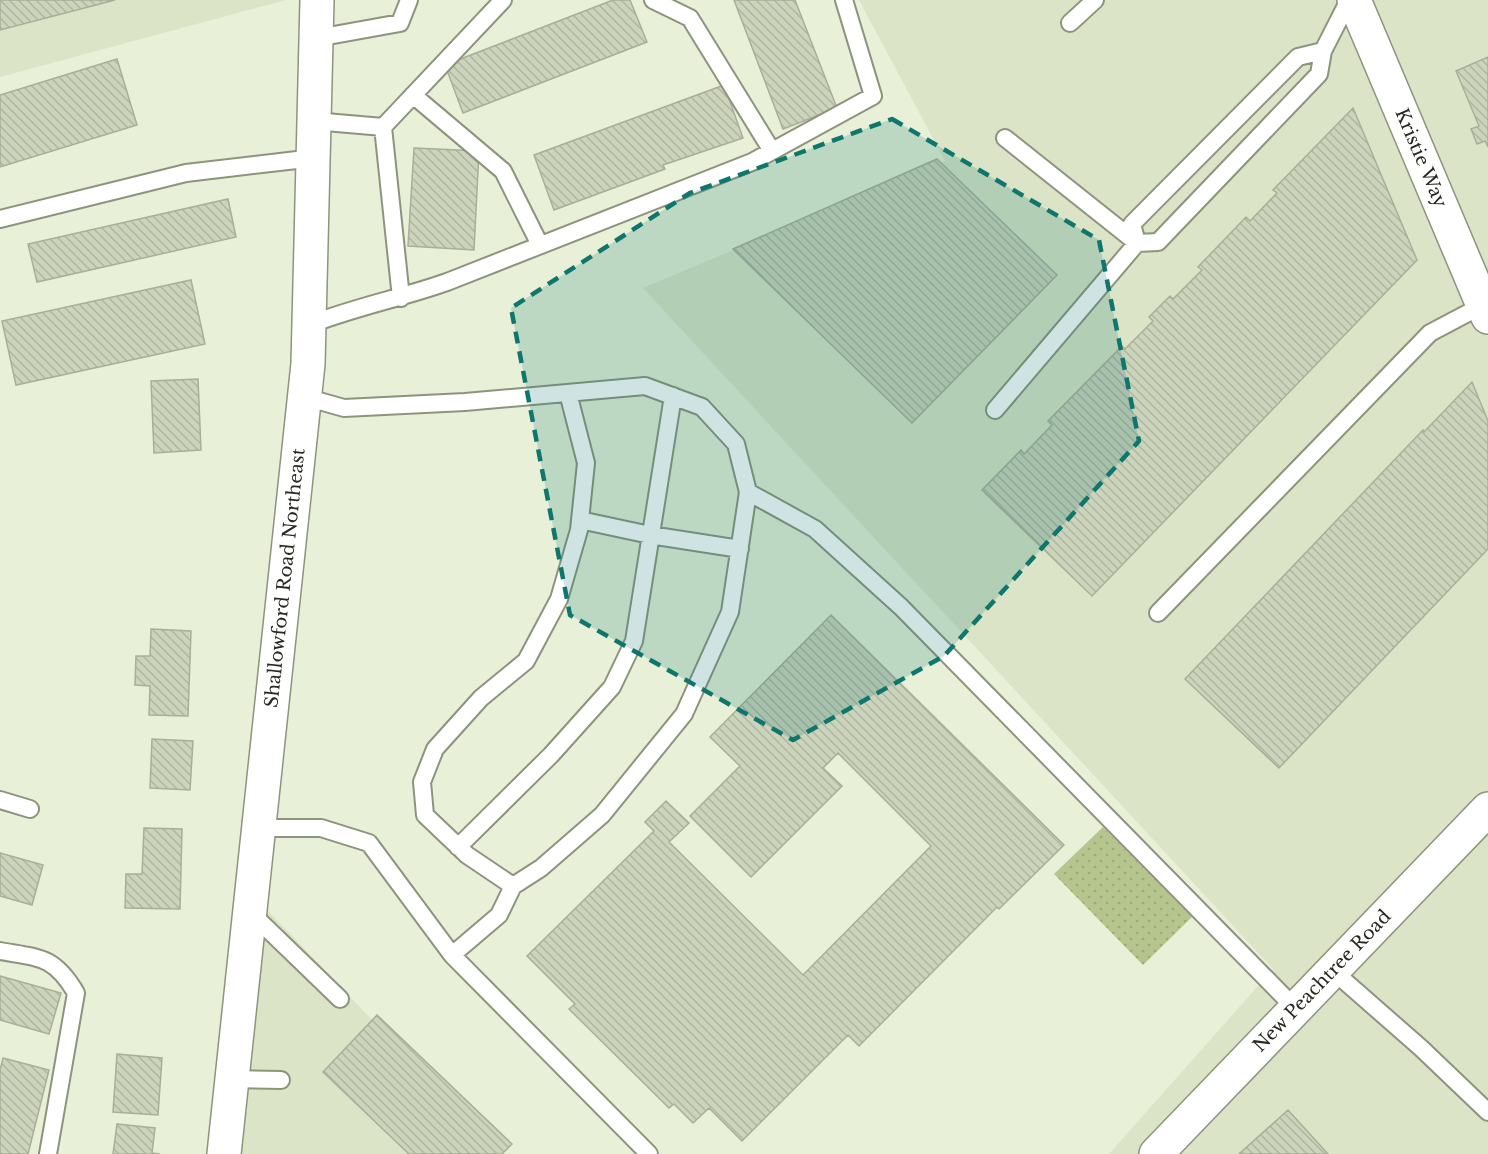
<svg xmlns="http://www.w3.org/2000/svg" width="1488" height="1154" font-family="'Libre Baskerville',serif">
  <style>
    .built { fill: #dbe4c6 }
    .grass { fill: url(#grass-dots) }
    .building { fill: url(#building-back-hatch); stroke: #a8af98; stroke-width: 1.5 }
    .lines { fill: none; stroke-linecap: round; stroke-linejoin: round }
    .service-casing { stroke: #8d947e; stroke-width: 20 }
    .minor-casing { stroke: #8d947e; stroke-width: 36 }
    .tertiary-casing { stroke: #8d947e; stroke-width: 36 }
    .service { stroke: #fff; stroke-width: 16 }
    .minor { stroke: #fff; stroke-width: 33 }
    .tertiary { stroke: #fff; stroke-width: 33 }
    .marked { fill: #0f766e; fill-opacity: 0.2; stroke: #0f766e; stroke-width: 4.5; stroke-dasharray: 12 8; stroke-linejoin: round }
    .labels { text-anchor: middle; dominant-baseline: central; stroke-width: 5; stroke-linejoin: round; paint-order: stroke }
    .street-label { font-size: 18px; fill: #262920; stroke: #fff }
  </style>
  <defs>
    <pattern id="grass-dots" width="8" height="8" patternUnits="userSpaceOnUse" patternTransform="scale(1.5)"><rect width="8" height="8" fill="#b5c58d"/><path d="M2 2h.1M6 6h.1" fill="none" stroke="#9ca979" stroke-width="1.8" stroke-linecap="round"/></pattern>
    <pattern id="building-back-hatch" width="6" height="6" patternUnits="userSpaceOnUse" patternTransform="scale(1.5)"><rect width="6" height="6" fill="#cdd4bc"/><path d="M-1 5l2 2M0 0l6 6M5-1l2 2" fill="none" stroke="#b0b6a1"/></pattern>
  </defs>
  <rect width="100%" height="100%" fill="#e9f0d8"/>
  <path class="built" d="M0,0H286L0,77Z
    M859,0H1488V1154H1109L1273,969L643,288L945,161Z
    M253,895L500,1154H220Z"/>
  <path class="grass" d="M1103,827L1192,917L1143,965L1054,874Z"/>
  <path class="building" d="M0,0H115L0,30Z
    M613,0H630L647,42L463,113L445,65Z
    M734,0H795L837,108L783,129Z
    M1488,57V147L1485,141L1477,144L1471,129L1479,126L1456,71Z
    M117,59L137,125L0,167V95Z
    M724,85L743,138L663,165L665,169L554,210L534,155Z
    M1353,108L1417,260L1092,596L982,490L1021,450L1024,454L1052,425L1048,421L1122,346L1125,349L1153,321L1149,317L1170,296L1173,299L1202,270L1198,267L1246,217L1250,221L1277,193L1273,190Z
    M414,148L479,151L474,250L408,246Z
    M937,159L1057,275L912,423L733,249Z
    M228,199L236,237L37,282L28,244Z
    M191,280L205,344L16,385L2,321Z
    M198,379L201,450L154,453L151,381Z
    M1472,382L1488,421V549L1279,768L1185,679L1423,430L1424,432Z
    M831,615L1064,845L999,909L997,907L859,1046L848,1035L742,1141L709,1108L693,1123L674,1104L669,1108L569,1009L575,1004L527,956L654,831L645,822L666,801L689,823L669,842L803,975L931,846L838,753L823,768L842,786L751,877L690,816L740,766L710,737Z
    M151,629L191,631L188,716L149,715L150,686L135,685L136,656H150Z
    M152,739L193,741L190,790L150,788Z
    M144,828L182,829L180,909L125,908L126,874H142Z
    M0,853L43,865L32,905L0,896Z
    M0,976L61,993L49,1034L0,1020Z
    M377,1015L512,1144L502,1154H409L323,1072Z
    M117,1054L162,1058L158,1115L113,1112Z
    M3,1058L49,1070L28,1154H0V1070Z
    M1288,1110L1328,1154H1239Z
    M117,1124L155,1128L152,1153L160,1154H113Z"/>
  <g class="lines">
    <defs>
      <path id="service" d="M653,0L690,18L772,151
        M1070,23L1095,0
        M317,38L400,23L409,0
        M1323,51L1298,57L1132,224L1137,243L1158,242L1319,74L1323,51L1349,0
        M413,95L503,171L540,245
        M314,121L383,127L503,0
        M383,127L401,298
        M0,219L186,173L314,158
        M309,325C354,307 402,298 447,282L752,162L873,96L844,0
        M305,397L344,408L465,402L645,386L702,407L736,444L748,492L730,612L684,714L602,815L541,868L513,886L467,855L425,815L422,782L435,749L481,698L526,661L559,599L579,530L586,463L568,393
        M995,410L1137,243L1005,138
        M748,492L815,529L901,607L1296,1009
        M580,520L650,535L740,549
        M1158,613L1430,333L1483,305
        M0,800L30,809
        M258,828H321L369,843L452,955L649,1154
        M458,847L551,755L612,687L634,641L673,396
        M249,911L340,999
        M0,951C40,958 54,956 76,993L48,1154
        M452,955L499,915L513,886
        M1332,970L1421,1048L1488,1112
        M230,1079L281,1080"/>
      <path id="minor" d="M1354,0L1488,317"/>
      <path id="tertiary" d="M224,1154L308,364L317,0
        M1156,1154L1488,809"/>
    </defs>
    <use href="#service" class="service-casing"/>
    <use href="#minor" class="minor-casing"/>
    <use href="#tertiary" class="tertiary-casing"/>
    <use href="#service" class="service"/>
    <use href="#minor" class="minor"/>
    <use href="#tertiary" class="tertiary"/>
  </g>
  <path class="marked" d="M892,119L1099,240L1139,441L944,656L793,740L570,615L511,308L690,193Z"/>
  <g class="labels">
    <g class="street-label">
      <text transform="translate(1421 158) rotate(67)">Kristie Way</text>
      <text transform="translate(285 578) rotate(-84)">Shallowford Road Northeast</text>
      <text transform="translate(1322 981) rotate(-46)">New Peachtree Road</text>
    </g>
  </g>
</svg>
